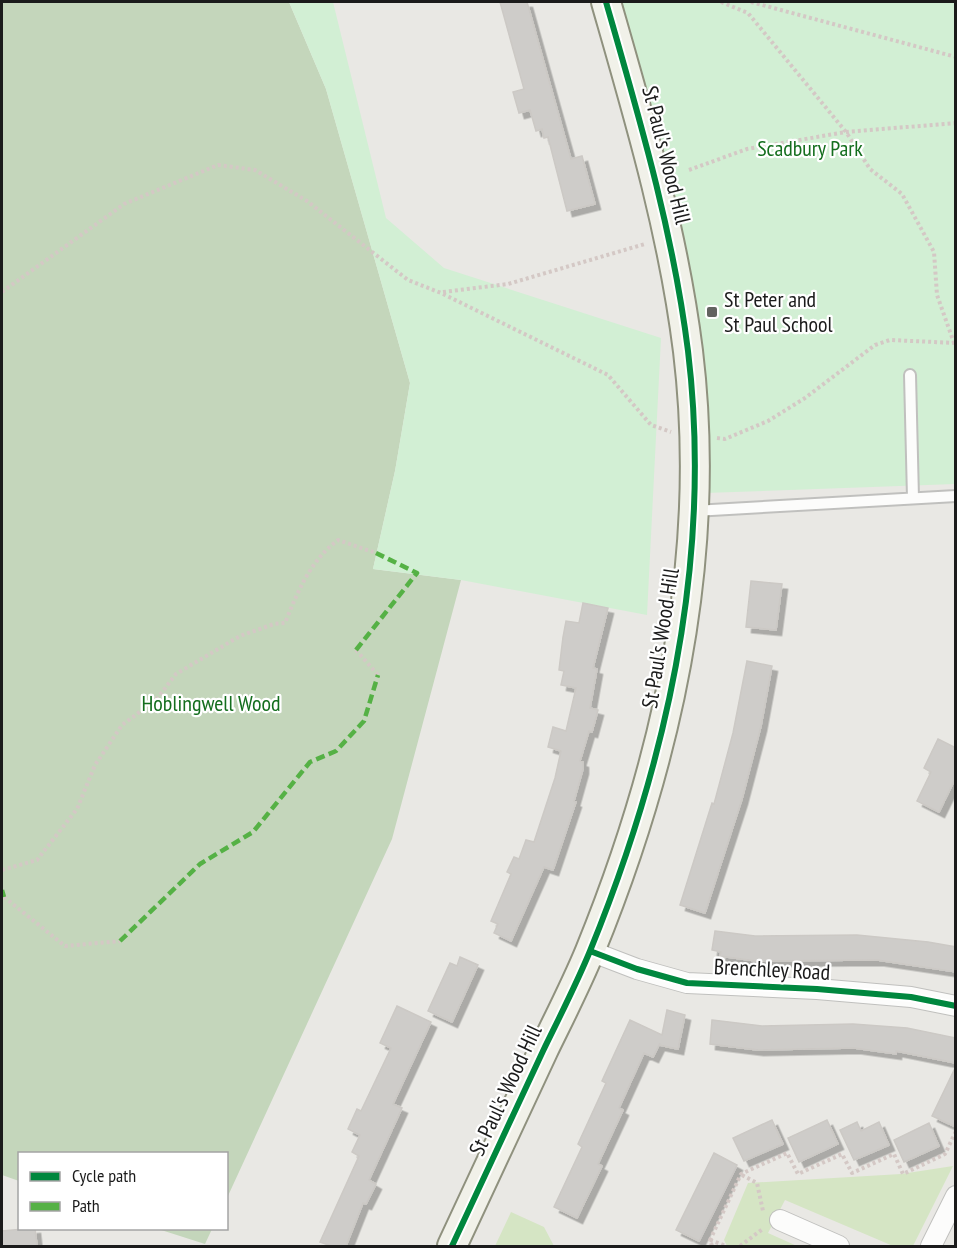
<svg xmlns="http://www.w3.org/2000/svg" width="957" height="1248" font-family="'PT Sans Narrow',sans-serif">
  <style>
    .grass { fill: #d5e5c4 }
    .forest { fill: #c4d6bb }
    .park { fill: #d2efd4 }
    .building { fill: #ceccc9; stroke: #ccc9c5; stroke-width: 1.5; filter: url(#shadow) }
    .lines { fill: none; stroke-linecap: round; stroke-linejoin: round }
    .lane-casing { stroke: #c0c0be; stroke-width: 14 }
    .street-casing { stroke: #c0c0be; stroke-width: 22 }
    .secondary-casing { stroke: #8f917e; stroke-width: 32 }
    .path { stroke: #d4c8c5; stroke-width: 4; stroke-dasharray: 3 3; stroke-linecap: butt }
    .lane { stroke: #fcfcfb; stroke-width: 10 }
    .street { stroke: #fcfcfb; stroke-width: 20 }
    .secondary { stroke: #f1f1e9; stroke-width: 28 }
    .quiet { stroke: #55b145; stroke-width: 4.5; stroke-dasharray: 9 4.5; stroke-linecap: butt }
    .cycleway-casing { stroke: #fff; stroke-width: 10 }
    .cycleway { stroke: #00873e; stroke-width: 6 }
    .poi-dot { fill: #636361; stroke: #fff; stroke-width: 2 }
    .labels { text-anchor: middle; dominant-baseline: central; stroke-width: 4.5; stroke-linejoin: round; paint-order: stroke }
    .park-label { font-size: 22px; fill: #146e1e; stroke: #fff }
    .street-label { font-size: 22px; fill: #1b1b1b; stroke: #fff }
    .poi-label { font-size: 22px; fill: #1b1b1b; stroke: #fff; text-anchor: start }
  </style>
  <defs>
    <filter id="shadow"><feDropShadow dx="5.5" dy="5.5" stdDeviation="0" flood-color="#0004"/></filter>
  </defs>
  <rect width="100%" height="100%" fill="#e9e8e4"/>
  <path class="grass" d="M953,1166L913,1246H893L785,1200L768,1233L797,1246H727L724,1240L748,1183L901,1174Z
    M511,1212L544,1227L554,1246H495Z"/>
  <path class="forest" d="M2,2H289L326,89L410,383L395,471L373,569L461,580L392,839L227,1198L226,1154H20L19,1181L2,1175Z
    M158,1229H212L205,1244Z"/>
  <path class="park" d="M289,2H333L386,218L444,268L661,338L647,615L461,580L373,569L395,471L410,383L326,89Z
    M616,2H955V484L705,493Z"/>
  <path class="building" d="M500,2H527L571,159L582,156L595,204L567,211L548,137L544,138L542,129L536,131L530,110L519,113L513,92L524,89Z
    M751,581L782,584L776,630L746,627Z
    M583,603L608,608L593,668L597,669L590,708L598,710L592,732L589,731L580,761L583,762V769L574,801L576,802L553,870L544,867L511,941L494,933L498,924L491,921L511,874L507,872L514,857L519,859L526,840L534,842L555,778L561,751L548,747L553,727L566,731L576,688L561,685L564,671L559,670L563,637L566,621L579,623Z
    M747,661L772,666L761,726L742,799L705,913L680,905L712,803L714,804L733,733Z
    M938,739L956,748V777L939,812L917,801L931,772L924,768Z
    M715,931L755,936L857,935L928,942L956,947V972L877,960L756,961L720,956L721,952L712,950Z
    M460,957L478,965L452,1022L428,1011L450,963L457,966Z
    M397,1006L431,1022L393,1104L402,1108L369,1180L376,1184L366,1204L363,1203L346,1246H331L320,1242L359,1156L352,1152L360,1135L348,1129L357,1109L361,1111L391,1048L380,1043Z
    M667,1010L685,1015L678,1049L659,1045L660,1043L653,1057L644,1053L619,1108L623,1110L598,1164L602,1166L577,1218L554,1207L582,1147L578,1144L606,1083L602,1081L630,1020L662,1035Z
    M712,1020L762,1026L853,1024L907,1028L956,1038V1063L896,1051V1054L854,1048L758,1050L710,1044Z
    M956,1066V1127L932,1116Z
    M772,1120L783,1144L744,1161L733,1138Z
    M827,1120L838,1144L799,1162L788,1138Z
    M857,1122L861,1131L879,1122L889,1145L854,1160L840,1130Z
    M929,1123L939,1146L904,1162L894,1140Z
    M714,1153L737,1165L699,1241L676,1230Z
    M35,1228L37,1246H2V1231Z"/>
  <g class="lines">
    <defs>
      <path id="lane" d="M910,375L913,498
        M694,511L956,496"/>
      <path id="street" d="M590,951L637,969L687,983L817,989L911,997L956,1006
        M780,1220L839,1246
        M931,1246L956,1196"/>
      <path id="secondary" d="M452,1246C482,1181 513,1116 543,1051C559,1018 576,985 590,951C668,760 713,557 688,351C673,231 639,117 606,2"/>
    </defs>
    <use href="#lane" class="lane-casing"/>
    <use href="#street" class="street-casing"/>
    <use href="#secondary" class="secondary-casing"/>
    <path class="path" d="M721,2L748,13L846,132L870,169L902,194L934,252L937,295L954,343
      M751,2L956,57
      M689,170L747,149L846,132L956,123
      M2,292L124,204L218,165L255,170L307,201L408,280L441,293L608,375L651,425L671,432
      M443,292L508,284L645,244
      M717,438L725,439L768,421L805,398L875,345L890,340L956,343
      M356,650L378,675
      M2,870L37,860L77,809L95,765L122,725L156,700L176,674L240,636L274,624L285,623C298,591 310,561 338,540L376,553
      M4,897L65,946L120,941
      M742,1175L757,1183L763,1211
      M710,1240L726,1246
      M712,1246L710,1240L741,1174L787,1153L798,1174L842,1154L852,1173L894,1154L903,1174L945,1154L956,1131
      M740,1246L764,1228"/>
    <use href="#lane" class="lane"/>
    <use href="#street" class="street"/>
    <use href="#secondary" class="secondary"/>
    <path class="quiet" d="M356,650L417,573L376,553
      M2,890L4,897
      M120,941L200,864L253,832L310,762L336,751L364,721L378,675"/>
    <defs>
      <path id="cycleway" d="M590,951L637,969L687,983L817,989L911,997L956,1006
        M452,1246C482,1181 513,1116 543,1051C559,1018 576,985 590,951C668,760 713,557 688,351C673,231 639,117 606,2"/>
    </defs>
    <use href="#cycleway" class="cycleway-casing"/>
    <use href="#cycleway" class="cycleway"/>
  </g>
  <rect class="poi-dot" x="706" y="306" width="12" height="12" rx="3"/>
  <g class="labels">
    <g class="park-label">
      <text x="810" y="148">Scadbury Park</text>
      <text x="211" y="703">Hoblingwell Wood</text>
    </g>
    <g class="street-label">
      <text transform="translate(667 155) rotate(76)">St Paul's Wood Hill</text>
      <text transform="translate(660 638) rotate(-81)">St Paul's Wood Hill</text>
      <text transform="translate(772 969) rotate(3)">Brenchley Road</text>
      <text transform="translate(505 1090) rotate(-65)">St Paul's Wood Hill</text>
    </g>
    <g class="poi-label">
      <text x="724" y="299">St Peter and<tspan x="724" dy="25">St Paul School</tspan></text>
    </g>
  </g>
  <rect width="957" height="1248" fill="none" stroke="#1b1b1b" stroke-width="6"/>
  <rect x="18" y="1152" width="210" height="78" fill="#ffffff" stroke="#a4a4a4" stroke-width="1.5"/>
  <rect x="30" y="1172" width="30" height="9" fill="#00873e" stroke="#a4a4a4" stroke-width="1.5"/>
  <text x="72" y="1182" font-size="18" fill="#1b1b1b">Cycle path</text>
  <rect x="30" y="1202" width="30" height="9" fill="#55b145" stroke="#a4a4a4" stroke-width="1.5"/>
  <text x="72" y="1212" font-size="18" fill="#1b1b1b">Path</text>
</svg>
